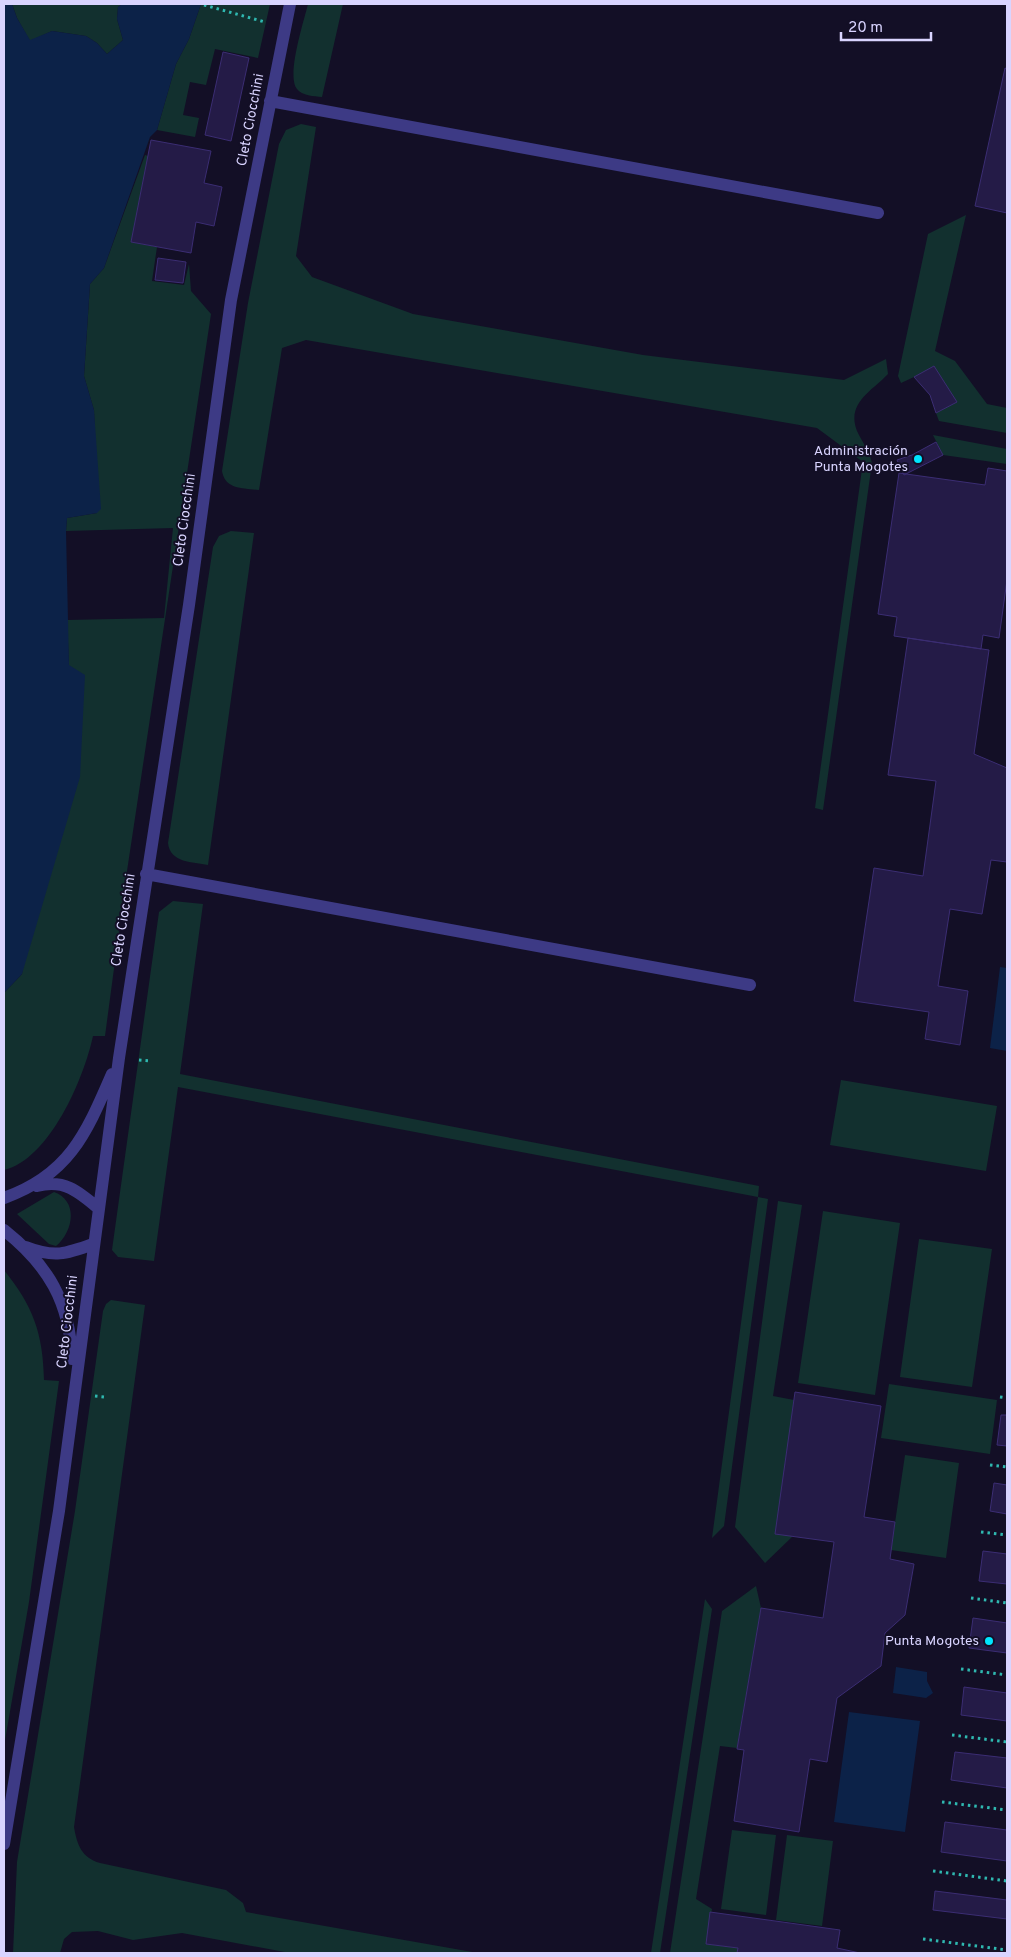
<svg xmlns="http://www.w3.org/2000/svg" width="1011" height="1957" font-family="Overpass,sans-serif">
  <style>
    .green { fill: #12302f }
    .water { fill: #0c2248 }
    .building { fill: #241b47; stroke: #3b2d73 }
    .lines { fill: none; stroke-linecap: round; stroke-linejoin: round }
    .path { stroke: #2fb8b0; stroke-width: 3; stroke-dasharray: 2.5 4; stroke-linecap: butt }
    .minor { stroke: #3d3a85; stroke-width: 12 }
    .poi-dot { fill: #00e5ff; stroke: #130f26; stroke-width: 2 }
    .labels { text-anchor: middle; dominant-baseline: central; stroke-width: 4; stroke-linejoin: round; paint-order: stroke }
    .street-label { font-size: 14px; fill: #d9d4ff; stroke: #130f26 }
    .poi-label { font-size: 14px; fill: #d9d4ff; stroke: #130f26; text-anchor: end }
  </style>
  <rect width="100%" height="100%" fill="#130f26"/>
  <path class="green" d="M12,4H122L118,7L117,19L123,40L107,54L97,43L86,36L52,31L30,41L17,18Z
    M201,4H270L258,58L215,49L206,85L190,82L183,115L199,118L195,137L157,130L176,64L189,39Z
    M308,4H343L322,97C314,96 302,96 297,89C286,76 304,21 308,4Z
    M301,124L316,127L296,256L312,277L413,314L643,355L844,380L886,359L888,374C872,391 846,403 857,431C862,442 869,450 872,463L823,810L815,808L863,462L817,428L306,340L282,348L259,490C244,488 225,490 222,471L248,303L279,144L286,130Z
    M145,155L148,156L131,242L157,247L152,281L184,285L189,264L191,291L211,314L127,871L105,1036H93C84,1078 50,1159 4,1170V993L22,974L69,665L67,620L164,618L173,528L66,531L67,518L97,513L94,410L84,376L90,284L104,268Z
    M966,215L935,351L955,361L987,404L1007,408V433L939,421L936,413L956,402L914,377L901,383L898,376L928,234Z
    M933,435L1007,449V464L943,455Z
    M231,531L254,533L208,865C193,862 170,863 168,843L213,547L219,536Z
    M173,901L203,904L180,1074L759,1186L758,1197L768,1199L724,1526L712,1538L758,1197L178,1087L154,1261L118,1257L112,1250L159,912Z
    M841,1080L997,1106L986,1171L830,1145Z
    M54,1192C79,1201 73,1232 56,1246L49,1244L17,1214Z
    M778,1201L802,1205L773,1396L794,1400L776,1534L793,1536L765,1563L735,1527Z
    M823,1211L900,1223L875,1395L798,1383Z
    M919,1239L992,1249L972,1387L900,1377Z
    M4,1270C33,1306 43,1333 44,1380L59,1381L29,1602L4,1746Z
    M111,1300L145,1305L74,1827C77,1845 82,1858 100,1863L226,1890L243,1903L246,1912L478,1953H290L182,1933L133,1940L98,1931L72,1932L64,1939L60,1953H13L17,1862L75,1511L103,1311L106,1304Z
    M889,1384L997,1400L990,1454L881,1438Z
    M905,1455L959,1463L946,1558L891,1550Z
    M756,1586L761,1608L737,1748L720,1746L696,1899L712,1909L706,1944L738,1948L737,1953H670L722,1611Z
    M705,1599L712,1609L660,1953H651Z
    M732,1830L776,1835L766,1915L721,1909Z
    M787,1835L833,1841L822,1926L776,1920Z"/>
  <path class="water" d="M4,4H12L17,18L30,40L52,31L86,36L97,43L107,54L123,40L117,19L118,7L122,4H201L189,39L176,64L157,130L150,137L104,268L90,284L84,376L94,410L101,509L97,513L67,518L66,531L69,665L85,675L80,777L22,974L4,993Z
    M1000,967L1007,968V1051L990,1048Z
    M896,1667L927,1672V1681L933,1693L926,1698L893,1693Z
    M849,1712L920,1721L905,1832L834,1822Z"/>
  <path class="building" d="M223,52L249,58L231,141L205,135Z
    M1005,68L1007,69V213L975,206Z
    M151,140L211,151L204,183L222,187L214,226L196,222L191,253L131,242Z
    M158,258L186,262L183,283L155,280Z
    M934,366L957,402L936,413L930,395L914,377Z
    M936,442L943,455L904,475L897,460L912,455Z
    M988,468L1007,471V580L999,638L983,635L981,649L894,636L897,617L878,614L899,473L985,485Z
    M908,638L989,650L974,754L1007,768V862L991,860L982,914L950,909L938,986L968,991L960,1045L925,1039L929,1012L854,1001L874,868L923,876L936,781L888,775Z
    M795,1392L881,1406L864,1517L895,1522L890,1559L914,1564L905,1615L885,1633L881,1666L837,1698L827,1762L810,1759L799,1832L734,1821L744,1750L737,1749L761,1608L823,1618L834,1542L775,1534Z
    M1001,1415H1007V1446L997,1445Z
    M994,1483L1007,1485V1514L990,1511Z
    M983,1551L1007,1554V1584L979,1581Z
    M973,1618L1007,1623V1653L969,1648Z
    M964,1687L1007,1693V1721L961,1715Z
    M955,1752L1007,1758V1788L951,1780Z
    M945,1822L1007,1830V1861L941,1852Z
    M935,1891L1007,1900V1919L933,1910Z
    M710,1912L840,1930L837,1948L860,1953H737L738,1948L706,1944Z"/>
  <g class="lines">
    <path class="path" d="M204,5L265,22
      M139,1060L151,1061
      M95,1396L104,1397
      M1000,1397L1007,1398
      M990,1465L1007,1467
      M981,1532L1007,1535
      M971,1598L1007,1603
      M961,1669L1007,1675
      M952,1735L1007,1742
      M942,1802L1007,1810
      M933,1871L1007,1881
      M923,1939L1007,1950"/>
    <path class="minor" d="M270,101L878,213
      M146,874L750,985
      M37,1186C64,1179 78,1191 98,1208
      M4,1198C69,1175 86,1134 112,1074
      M4,1230C48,1265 70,1302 72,1359
      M26,1247C54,1258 66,1254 93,1244
      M4,1844L59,1511L119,1058L189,605L231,300L290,4"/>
  </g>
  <g class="poi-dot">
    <circle cx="918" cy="459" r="5"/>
    <circle cx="989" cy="1641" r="5"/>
  </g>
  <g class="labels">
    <g class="street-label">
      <text transform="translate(251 120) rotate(-79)">Cleto Ciocchini</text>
      <text transform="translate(185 520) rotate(-82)">Cleto Ciocchini</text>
      <text transform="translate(124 920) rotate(-81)">Cleto Ciocchini</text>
      <text transform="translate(68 1322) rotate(-83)">Cleto Ciocchini</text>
    </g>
    <g class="poi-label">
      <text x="908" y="451">Administración<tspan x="908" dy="16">Punta Mogotes</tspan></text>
      <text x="979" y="1641">Punta Mogotes</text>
    </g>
  </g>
  <rect width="1011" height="1957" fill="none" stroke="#d9d4ff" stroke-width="10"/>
  <path d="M841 32v8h90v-8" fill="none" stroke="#d9d4ff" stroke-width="2.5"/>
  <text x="848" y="32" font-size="15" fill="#d9d4ff" stroke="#130f26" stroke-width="4" paint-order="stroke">20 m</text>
</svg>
